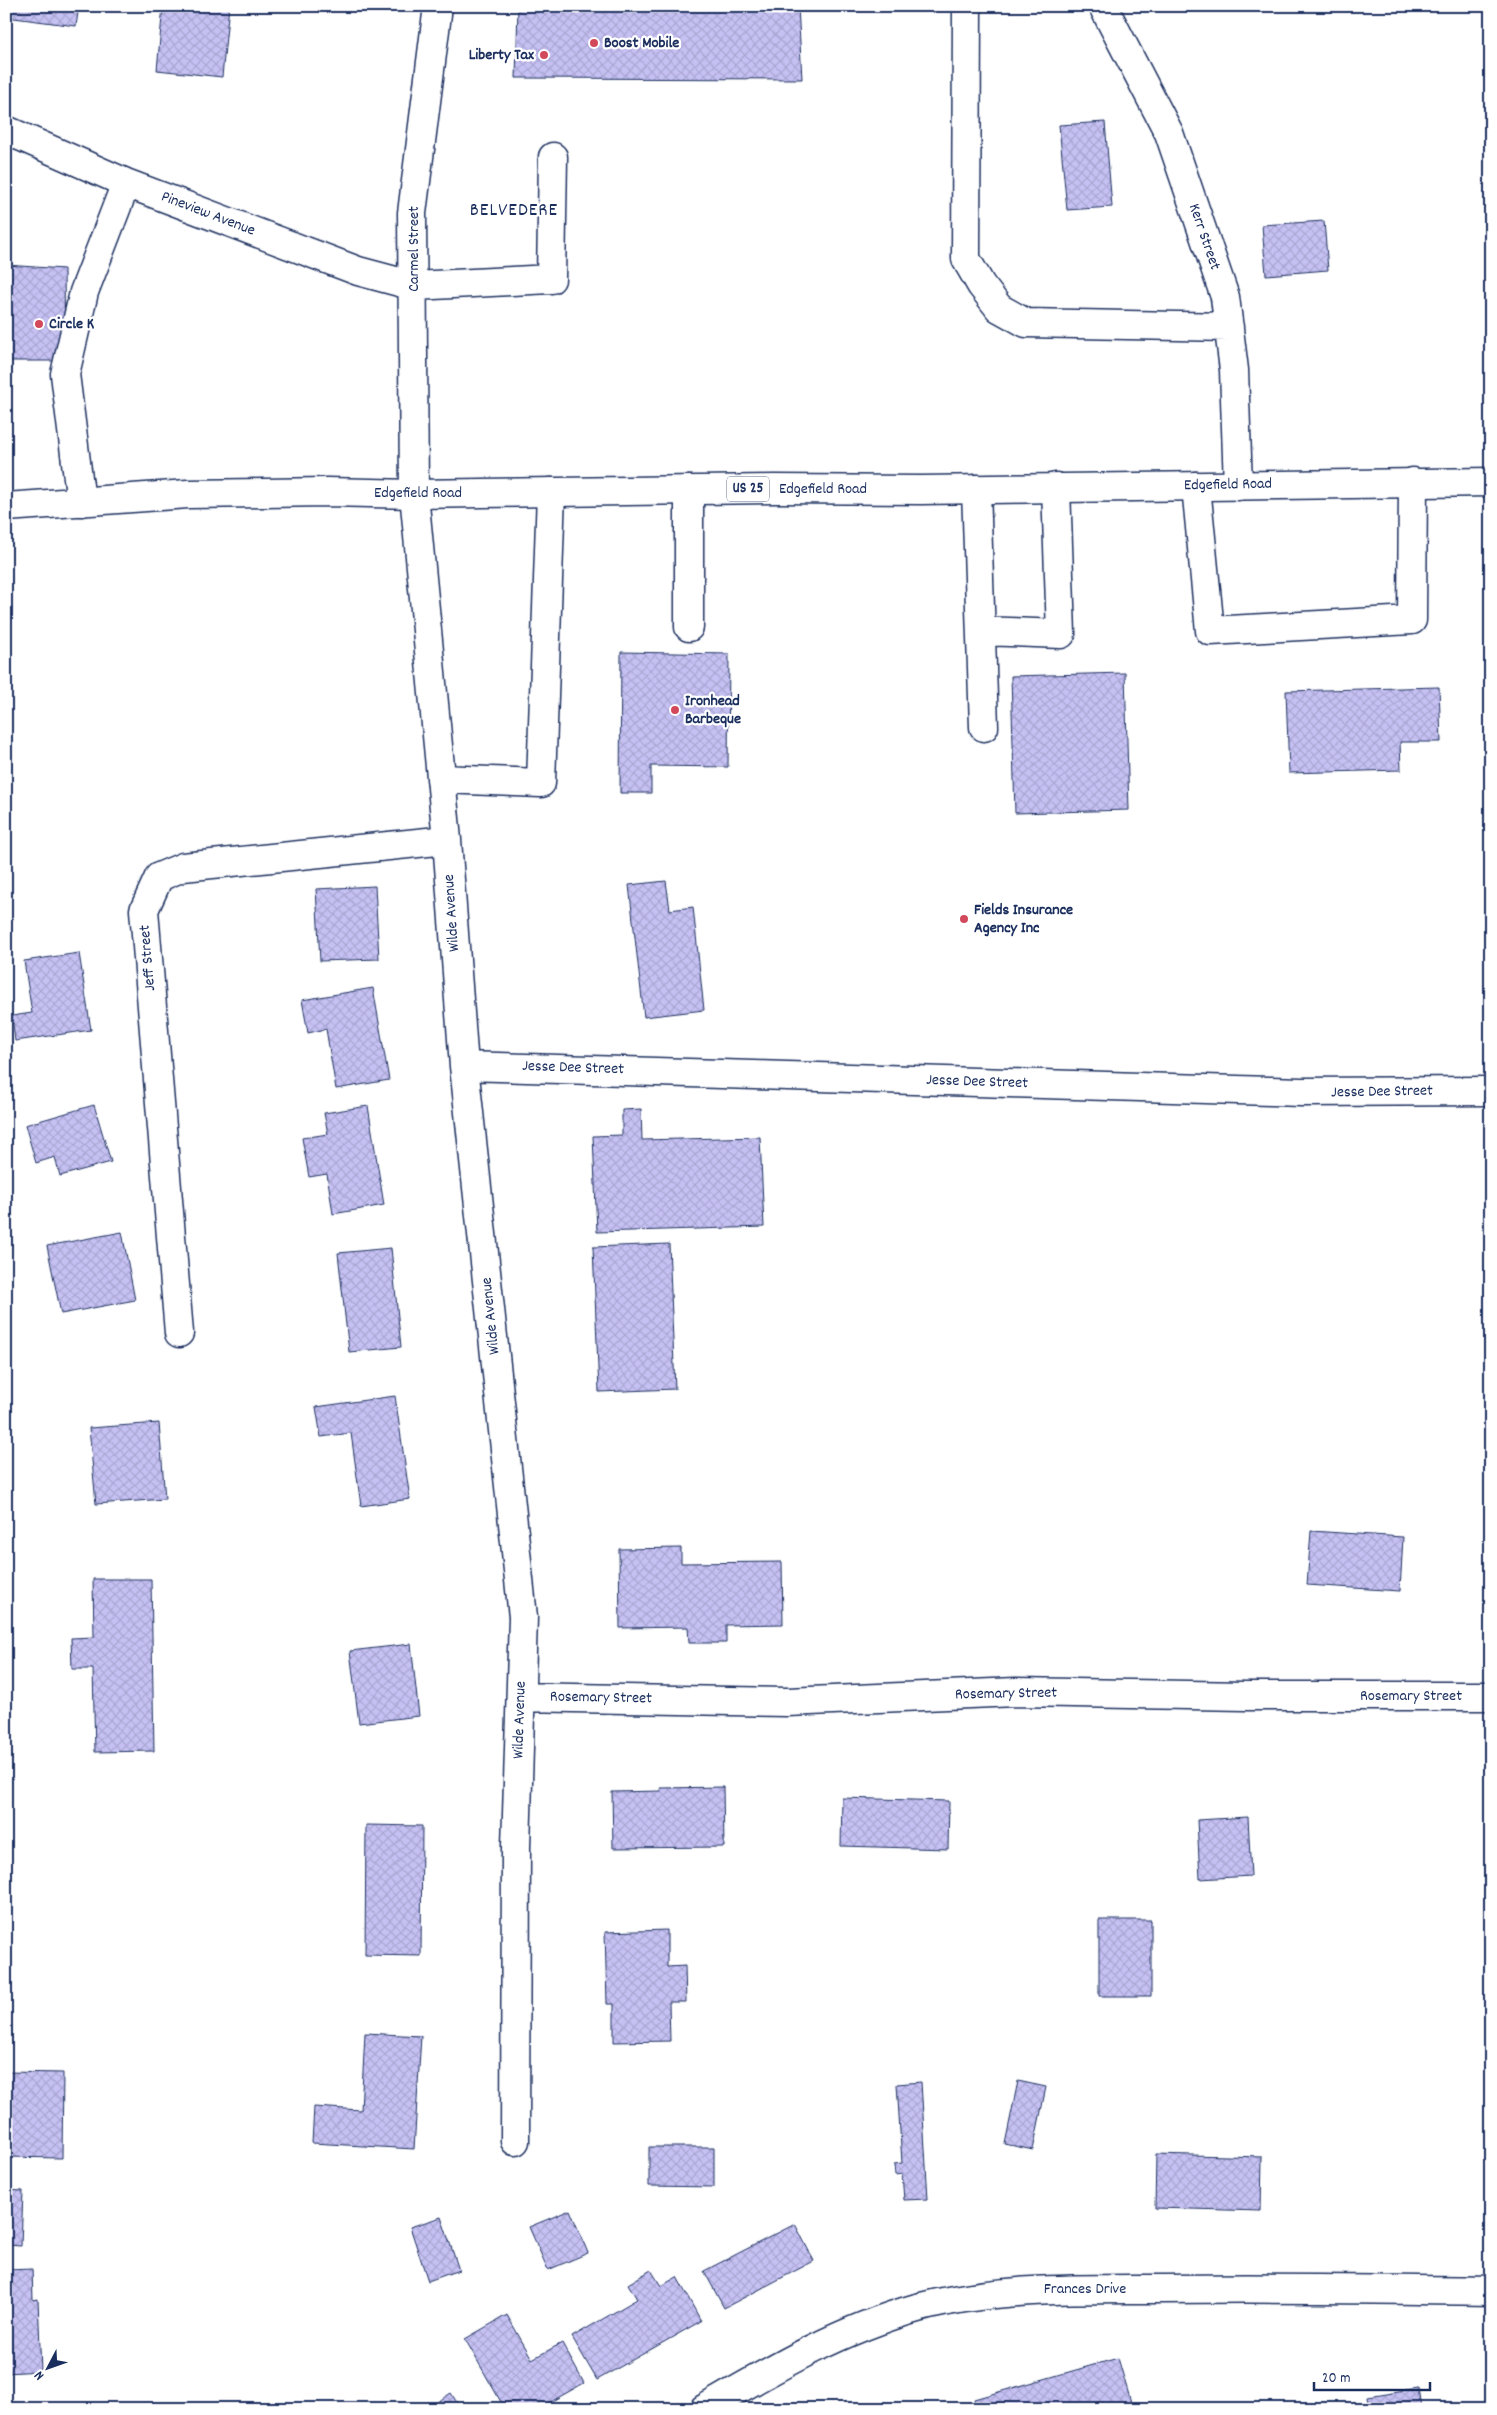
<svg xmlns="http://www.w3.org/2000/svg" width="1497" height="2415" font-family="Dekko,sans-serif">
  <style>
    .building { fill: url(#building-cross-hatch); stroke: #1b2f5e }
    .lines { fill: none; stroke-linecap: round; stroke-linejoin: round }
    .minor-casing { stroke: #1b2f5e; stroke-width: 31 }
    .major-casing { stroke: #1b2f5e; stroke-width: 31 }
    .minor { stroke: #fff; stroke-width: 28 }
    .major { stroke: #fff; stroke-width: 28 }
    .poi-dot { fill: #d1495b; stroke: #fff; stroke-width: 2 }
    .labels { text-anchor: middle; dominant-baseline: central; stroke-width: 4.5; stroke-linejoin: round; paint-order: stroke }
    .shield { fill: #fff; stroke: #5f6d8e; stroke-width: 1 }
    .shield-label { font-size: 15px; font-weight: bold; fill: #1b2f5e }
    .poi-label { font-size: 16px; font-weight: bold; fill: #1b2f5e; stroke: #fff; text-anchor: start }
    .street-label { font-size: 16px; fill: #1b2f5e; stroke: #fff }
    .quarter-label { font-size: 19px; letter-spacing: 1px; fill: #1b2f5e; stroke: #fff }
  </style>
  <defs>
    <pattern id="building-cross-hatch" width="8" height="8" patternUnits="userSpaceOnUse" patternTransform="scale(1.25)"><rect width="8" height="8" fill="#c6c1f3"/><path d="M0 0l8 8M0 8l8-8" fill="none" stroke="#aaa6d3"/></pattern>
  </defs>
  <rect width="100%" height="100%" fill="#fff"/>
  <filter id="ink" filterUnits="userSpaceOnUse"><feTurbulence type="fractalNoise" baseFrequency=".02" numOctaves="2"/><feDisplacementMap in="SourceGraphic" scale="10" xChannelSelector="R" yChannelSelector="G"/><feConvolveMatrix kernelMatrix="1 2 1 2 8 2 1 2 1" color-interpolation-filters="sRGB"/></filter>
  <g filter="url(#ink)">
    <path class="building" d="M6,6H79L76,26L6,17Z
      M163,6H229L222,77L157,70Z
      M518,6H798L802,79L516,78Z
      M1105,122L1112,207L1067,210L1059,125Z
      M1324,221L1328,270L1266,275L1262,225Z
      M6,265L64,269L65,361H6Z
      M621,652L729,654L728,767L651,766V793H620Z
      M1125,673L1129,810L1015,813L1011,676Z
      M1439,687L1441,742H1400L1401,770L1289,773L1286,691Z
      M666,881L670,910L693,907L704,1010L644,1017L629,885Z
      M375,886L379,959L320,961L316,889Z
      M79,953L91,1030L15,1041L12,1016L32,1013L24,961Z
      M373,988L389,1080L336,1089L326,1029L308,1033L302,1000Z
      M94,1105L111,1162L60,1176L55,1157L36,1163L25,1125Z
      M368,1106L384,1205L333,1214L327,1174L309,1177L302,1138L328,1134L324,1113Z
      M641,1109L642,1140L760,1137L764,1227L597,1232L593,1136L622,1135V1110Z
      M122,1232L135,1300L61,1314L47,1246Z
      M669,1244L675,1389L599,1392L593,1247Z
      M391,1248L401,1347L349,1352L338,1253Z
      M395,1396L410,1499L361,1506L351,1433L321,1437L316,1407Z
      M159,1423L165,1499L96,1504L89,1428Z
      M1311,1531L1403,1537L1400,1591L1307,1585Z
      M681,1548V1563L782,1562L783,1624L726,1625V1643H689L688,1627L620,1628L619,1549Z
      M93,1579H151L154,1751L95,1752L93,1669H72L71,1638L94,1637Z
      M411,1644L419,1716L359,1723L350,1651Z
      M723,1787L724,1847L613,1848L612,1792L661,1791L660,1788Z
      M842,1798L949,1801L948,1849L841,1846Z
      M1248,1817L1251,1876L1200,1879L1197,1820Z
      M366,1825L422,1826L421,1956L365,1955Z
      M1099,1920H1151V1996H1099Z
      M667,1930V1967L685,1966L686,2002H669L670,2041L614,2042V2004H607L605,1932Z
      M365,2033L421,2036L414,2149L312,2143L314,2107L361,2110Z
      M6,2072L63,2073L62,2158L6,2157Z
      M1018,2081L1046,2087L1033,2150L1005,2144Z
      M921,2082L928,2199L904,2200L902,2174L895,2175L894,2164L902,2163L897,2084Z
      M649,2147H714V2187L649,2186Z
      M1156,2154L1262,2157L1261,2211L1155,2208Z
      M6,2190L23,2191L21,2246L6,2245Z
      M570,2210L588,2253L548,2270L529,2227Z
      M441,2217L459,2270L428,2281L410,2227Z
      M795,2224L814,2261L724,2308L704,2271Z
      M32,2269L33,2300L38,2299L41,2371L6,2373V2270Z
      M651,2270L661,2286L677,2277L701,2321L597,2380L572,2337L637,2299L628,2284Z
      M507,2315L532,2359L562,2343L584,2383L538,2409H505L465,2339Z
      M1118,2358L1133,2409H976L974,2399Z
      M1418,2388L1421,2409H1370L1368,2396Z
      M451,2393L461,2409H427Z"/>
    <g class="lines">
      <defs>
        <path id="minor" d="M438,6L412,213L414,494L447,840L464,1066L523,1617L516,1847L515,2141
          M967,6L966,259L981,285L999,308L1026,323L1229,327
          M1103,6L1169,133L1225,297L1234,370L1238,486
          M6,130L126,183L358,271L414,286L551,279L553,157
          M1196,486L1210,631L1412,620L1413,482
          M976,489L984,727
          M81,502L65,374L84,292L126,183
          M689,627V490
          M981,631L1061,634L1056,487
          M441,779L541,783L551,492
          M464,1066L1301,1092L1491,1091
          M179,1333L144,910L159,877L183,867L447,840
          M521,1697L787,1702L1016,1692L1246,1696H1491
          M704,2409C773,2369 839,2330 917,2308C997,2287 1079,2289 1160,2289C1270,2288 1381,2289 1491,2291"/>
        <path id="major" d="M6,507L188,494L327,492L414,494L775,489L921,490L1491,482"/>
      </defs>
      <use href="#minor" class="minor-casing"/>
      <use href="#major" class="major-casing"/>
      <use href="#minor" class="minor"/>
      <use href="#major" class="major"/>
    </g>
  </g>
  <g class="poi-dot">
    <circle cx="594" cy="43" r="5"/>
    <circle cx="544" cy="55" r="5"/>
    <circle cx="39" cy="324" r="5"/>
    <circle cx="675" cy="710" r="5"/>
    <circle cx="964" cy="919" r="5"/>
  </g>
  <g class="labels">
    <rect class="shield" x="727" y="476.5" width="42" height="25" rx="4"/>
    <g class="shield-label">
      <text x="748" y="489">US 25</text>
    </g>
    <g class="poi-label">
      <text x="604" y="43">Boost Mobile</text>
      <text x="534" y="55" text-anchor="end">Liberty Tax</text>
      <text x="49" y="324">Circle K</text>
      <text x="685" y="701">Ironhead<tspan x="685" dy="18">Barbeque</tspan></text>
      <text x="974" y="910">Fields Insurance<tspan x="974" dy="18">Agency Inc</tspan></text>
    </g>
    <g class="street-label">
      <text transform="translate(208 214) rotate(21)">Pineview Avenue</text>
      <text transform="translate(1204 237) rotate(71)">Kerr Street</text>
      <text transform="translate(414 249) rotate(-90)">Carmel Street</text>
      <text transform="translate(1228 485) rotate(-1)">Edgefield Road</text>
      <text x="823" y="489">Edgefield Road</text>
      <text x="418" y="493">Edgefield Road</text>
      <text transform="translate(452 913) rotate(-94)">Wilde Avenue</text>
      <text transform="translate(148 958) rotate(-95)">Jeff Street</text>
      <text transform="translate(573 1068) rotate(2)">Jesse Dee Street</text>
      <text transform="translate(977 1082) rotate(2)">Jesse Dee Street</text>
      <text transform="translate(1382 1092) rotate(-1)">Jesse Dee Street</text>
      <text transform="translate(491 1316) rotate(-96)">Wilde Avenue</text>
      <text transform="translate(1006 1694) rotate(-1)">Rosemary Street</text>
      <text x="1411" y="1696">Rosemary Street</text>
      <text transform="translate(601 1698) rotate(1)">Rosemary Street</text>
      <text transform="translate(520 1720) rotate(-88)">Wilde Avenue</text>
      <text x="1085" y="2289">Frances Drive</text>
    </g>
    <g class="quarter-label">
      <text x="514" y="211">BELVEDERE</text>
    </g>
  </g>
  <rect width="1497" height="2415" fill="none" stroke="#fff" stroke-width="25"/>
  <rect x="12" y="12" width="1472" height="2390" fill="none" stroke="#1b2f5e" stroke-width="2" filter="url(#ink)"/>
  <g transform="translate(48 2368) rotate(229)" stroke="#ffffff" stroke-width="4" paint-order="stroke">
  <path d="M0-4L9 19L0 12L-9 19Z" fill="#1b2f5e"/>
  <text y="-8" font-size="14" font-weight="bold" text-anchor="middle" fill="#1b2f5e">N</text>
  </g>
  <path d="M1314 2382v8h116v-8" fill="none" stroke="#1b2f5e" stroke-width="2.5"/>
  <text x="1322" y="2382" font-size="15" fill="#1b2f5e" stroke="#ffffff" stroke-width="4" paint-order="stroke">20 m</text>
</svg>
